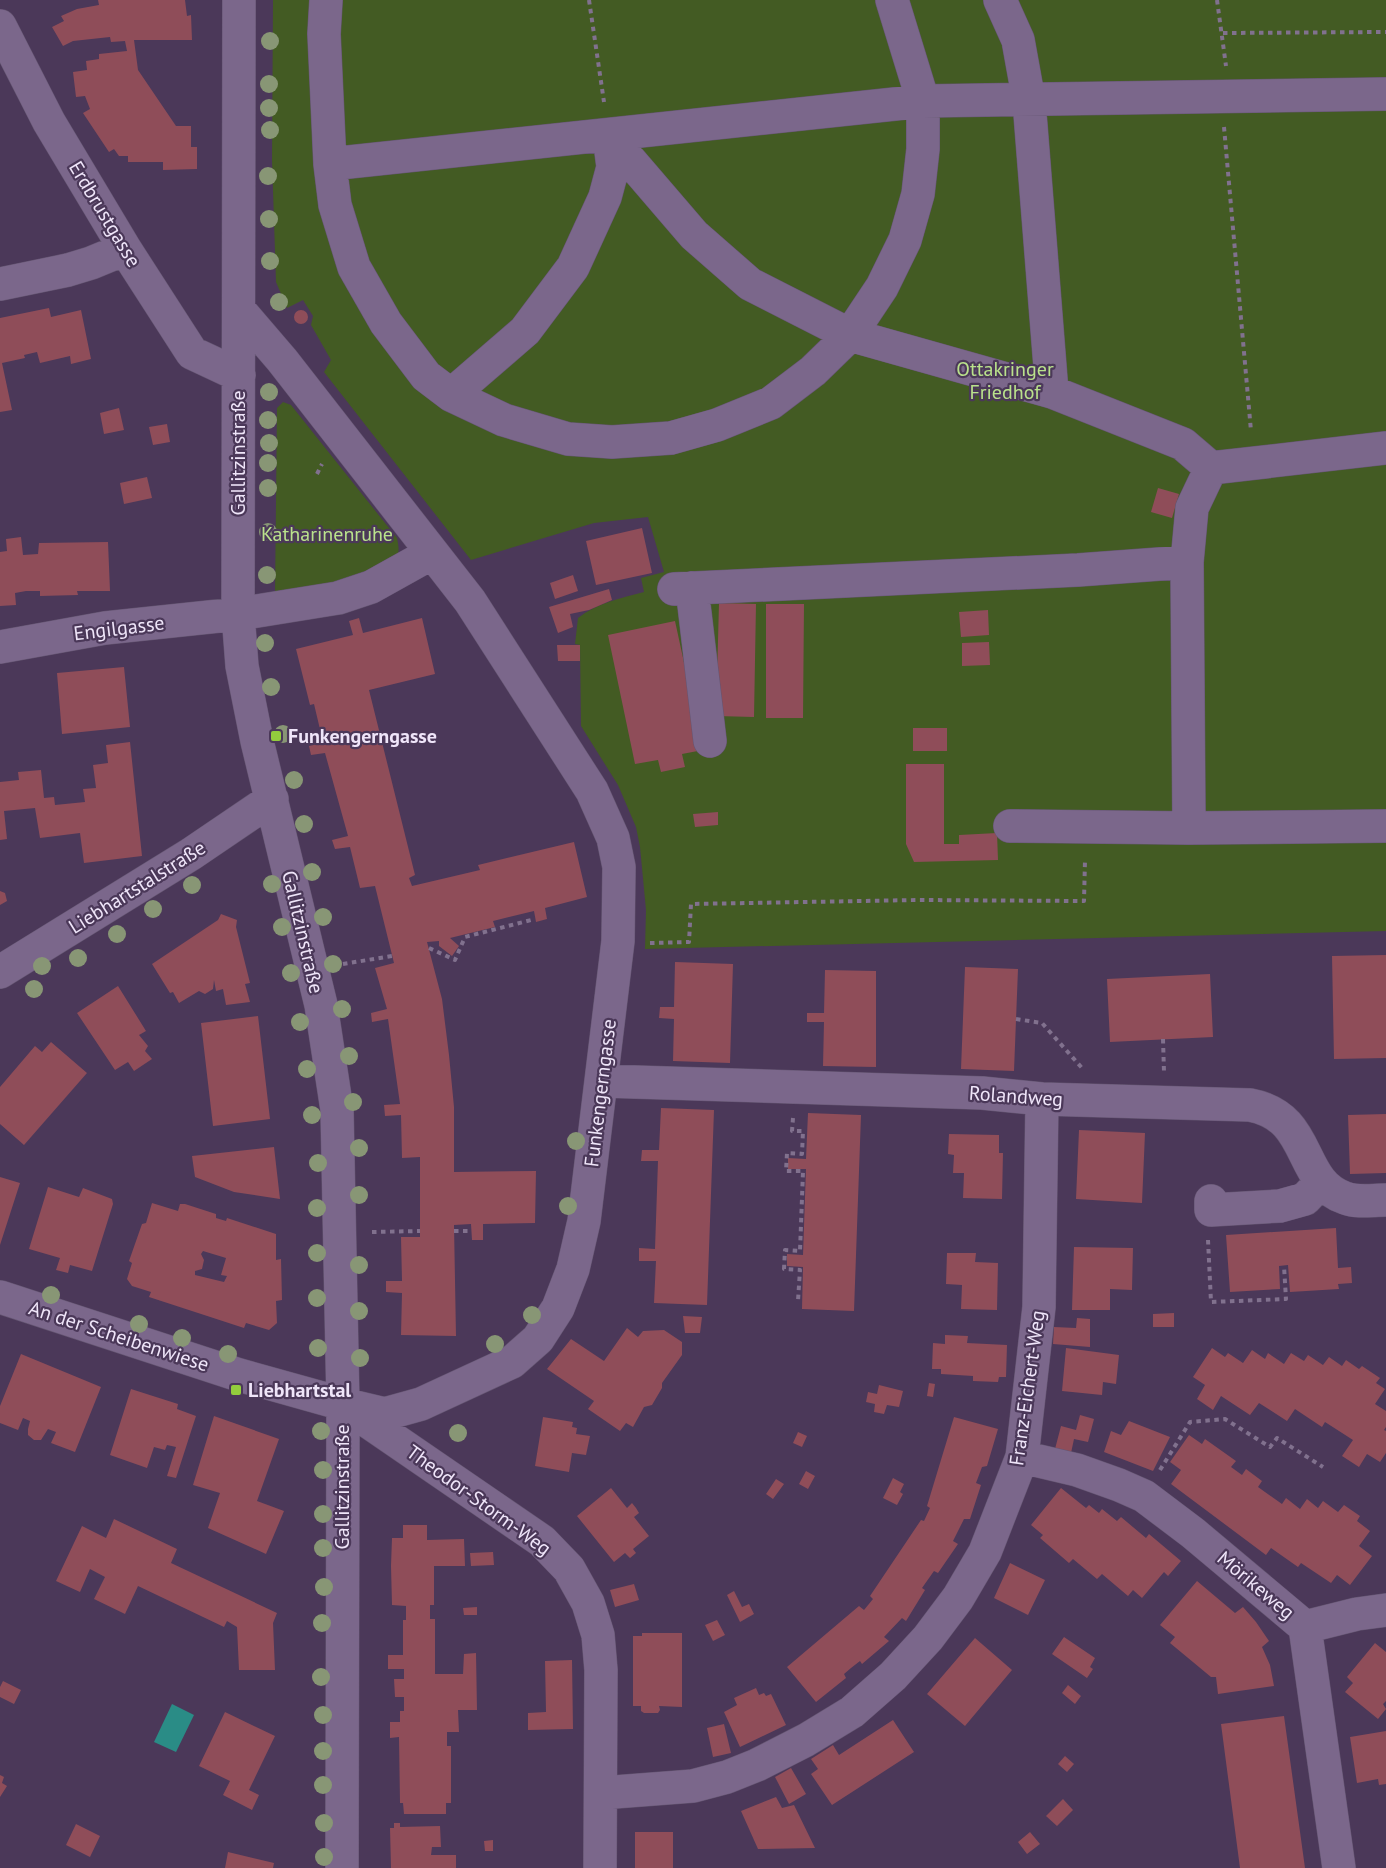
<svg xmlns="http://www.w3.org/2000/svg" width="1386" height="1868" font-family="'PT Sans',sans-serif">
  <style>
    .green { fill: #435b23 }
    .water { fill: #2a8c86 }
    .building { fill: #8f4d59; fill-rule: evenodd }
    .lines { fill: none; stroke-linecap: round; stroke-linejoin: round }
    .minor-casing { stroke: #655672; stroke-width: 34 }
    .path { stroke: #81718e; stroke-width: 4; stroke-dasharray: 4.5 4.5; stroke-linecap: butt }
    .minor { stroke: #7b678b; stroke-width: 33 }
    .tree { fill: #889675 }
    .poi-dot { fill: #93cd3d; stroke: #4b3859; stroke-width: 2 }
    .labels { text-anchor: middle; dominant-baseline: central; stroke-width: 4.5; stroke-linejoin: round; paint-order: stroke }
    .street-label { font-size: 20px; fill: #efe5f9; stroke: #4b3859 }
    .park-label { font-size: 20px; fill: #bae28c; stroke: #4b3859 }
    .poi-label { font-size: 20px; font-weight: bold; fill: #efe5f9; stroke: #4b3859; text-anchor: start }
  </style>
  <rect width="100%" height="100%" fill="#4b3859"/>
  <path class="green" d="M273,0H1386V931L645,949L646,910L640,847L636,827L618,785L581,726L580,645L575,644L578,618C597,603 621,598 644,592L641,578L664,572L648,517L594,523L471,560L324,372L331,360L311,325L313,316L303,300L287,308L276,282L272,160Z
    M283,402L291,405L397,538C398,544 400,550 397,556C385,579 301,589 275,595L277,408Z"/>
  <path class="water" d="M172,1704L194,1715L176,1752L154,1742Z"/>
  <path class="building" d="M98,0H185L187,16L191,15L192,40H134L138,70L176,126H191V147H197V169L163,170V162H128V156H119L114,149L109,152L83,113L90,109L85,96L76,97L73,72L87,70L86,61L99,59V54L127,51L125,41L111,42L110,37L73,41L63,46L52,27L64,21L61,16L77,9L99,5Z
    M49,308L51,317L81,310L91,359L71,364L70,356L40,363L37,352L24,355L25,358L2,363L12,410L0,412V318Z
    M294 317a7 7 0 1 1 14 0a7 7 0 1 1-14 0Z
    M119,408L124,430L104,434L100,413Z
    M167,424L170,442L153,445L149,427Z
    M147,477L152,498L124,504L120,483Z
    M1158,488L1179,494L1172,518L1151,512Z
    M642,528L652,573L596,585L586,541Z
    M21,537L23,555L38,554L39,543L108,542L110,591H77L78,595L40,596V591H26L15,593L16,605L0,606V552L7,551L6,539Z
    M573,575L578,591L555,599L550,583Z
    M609,589L612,600L589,610L570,614L573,627L558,633L549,607Z
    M719,603L756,604L754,717L716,716Z
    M766,604H804L803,718H766Z
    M988,610L989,635L961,637L959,612Z
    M359,618L363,633L422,618L435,674L369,690L415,875L409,878L412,886L480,870L478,865L574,842L587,897L545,908L547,919L536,922L534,911L493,921L495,927L450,938L459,946L452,956L439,946V941L427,942L442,999L449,1055L454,1107V1172L536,1171L535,1223L483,1224V1240H472L471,1224L454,1225L456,1336L401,1335L402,1293L386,1292V1281H402L401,1237H420V1157L402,1158L401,1115L385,1116L384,1105L400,1104L388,1019L372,1022L371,1013L387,1009L375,968L394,963L375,886L360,888L350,847L335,849L332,840L348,836L325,753L311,755L309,746L323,742L314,704L310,705L296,649L353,635L349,621Z
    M675,621L703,750L682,754L685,767L661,772L658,760L635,764L608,635Z
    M989,642L990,665L962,666V643Z
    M557,645H580V661H558Z
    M124,667L130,727L62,734L57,673Z
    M913,728H947V751H913Z
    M130,742L142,856L84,863L80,833L40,838L35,808L4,811L7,839L0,840V782L19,780L18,772L41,770L44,798L54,797L55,805L85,802L83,789L96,788L93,765L108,763L106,745Z
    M906,764H944V844H959V835L997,833L998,860L914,862L906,844Z
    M718,812V825L695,827L693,814Z
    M0,891L5,893L7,901L0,905Z
    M221,914L237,920L236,927L250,983L245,984L250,1002L226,1005L223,989L216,991L214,980L213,989L205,994L199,991L179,1003L173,992L170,993L152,964L218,920Z
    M1386,955V1058L1334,1059L1332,956Z
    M675,962L733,964L730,1063L673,1061L674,1019L659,1018L660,1007H674Z
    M965,967L1018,969L1014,1071L961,1069Z
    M825,970L876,971V1067L823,1066L824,1022H807V1013H824Z
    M1210,974L1213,1037L1110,1042L1107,979Z
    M118,986L146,1031L139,1035L148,1046L145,1051L152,1059L134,1071L128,1062L115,1070L77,1013Z
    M258,1016L270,1119L213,1126L201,1023Z
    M51,1042L87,1073L24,1145L0,1124V1087L35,1046L42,1052Z
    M661,1108L714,1110L707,1305L654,1303L656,1261H639V1248L655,1249L658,1161H641L642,1150H659Z
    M808,1113L861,1115L854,1311L802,1309L803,1267L787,1266V1254L803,1255L806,1169H788V1158L806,1159Z
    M1386,1114V1173L1350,1174L1348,1115Z
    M1079,1130L1145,1133L1142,1203L1076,1199Z
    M949,1134L999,1135V1153H1003L1002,1199L963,1198L964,1173H953L954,1155L948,1154Z
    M274,1147L280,1199L234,1192L195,1177L192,1156Z
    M0,1177L20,1183L0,1245Z
    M48,1187L79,1197L83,1188L112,1199L113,1204L92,1271L70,1265L68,1273L56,1270L60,1258L29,1249Z
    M152,1203L178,1211L180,1204H185L216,1214V1218L226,1221L227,1218L276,1234V1260L281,1259L282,1300L276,1301L277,1323L269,1330L246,1323L244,1328L149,1297L151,1292L132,1286L127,1279L132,1263L129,1261L142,1224L146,1223ZM203,1251L226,1258L221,1275L227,1276L224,1282L195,1275V1271L202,1269L204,1260L201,1254Z
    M1336,1228L1338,1268L1351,1267L1352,1283L1338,1284L1339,1289L1290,1292L1288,1265L1279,1266L1280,1289L1230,1292L1226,1235Z
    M1074,1247L1133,1248L1132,1290L1110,1289V1310H1072Z
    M947,1253H976L975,1262L998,1263L997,1310L961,1309L962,1285L946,1284Z
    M1174,1313V1327H1153V1314Z
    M683,1316L702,1317L700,1333H685Z
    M1077,1318L1090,1319V1347L1053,1344L1054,1327L1076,1328Z
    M627,1328L638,1337L643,1331L664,1330L682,1342V1355L662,1383V1388L652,1405L644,1407L633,1427L626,1423L620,1431L588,1409L594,1401L547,1369L571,1339L604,1361Z
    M945,1335L968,1336L967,1343L1007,1345L1006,1377H999L998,1382L973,1381V1376L941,1374V1369H932L933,1343L945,1344Z
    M1066,1348L1119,1355L1116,1384L1103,1382L1102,1395L1062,1391Z
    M1212,1348L1225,1357L1228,1353L1243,1363L1252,1350L1265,1359L1268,1353L1284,1364L1291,1353L1304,1361L1308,1355L1323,1365L1329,1357L1342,1366L1346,1360L1359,1369L1362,1366L1380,1378L1376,1383L1385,1389L1375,1404L1386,1411V1427L1384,1430L1386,1431V1453L1380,1462L1367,1454L1359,1467L1342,1456L1353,1440L1325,1422L1322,1427L1295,1409L1287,1421L1259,1403L1250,1415L1221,1396L1213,1410L1197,1399L1205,1385L1193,1377Z
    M21,1354L101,1387L75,1452L51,1443L56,1432L48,1429L41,1440H34L28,1435V1429L30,1421L23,1418L18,1430L0,1423V1406Z
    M929,1383L935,1384L933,1397L927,1396Z
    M879,1385L903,1391L899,1407L887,1405L884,1414L874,1412L875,1404L866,1402L868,1392L877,1394Z
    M131,1389L178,1404L177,1409L196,1416L176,1478L167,1476L176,1447L167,1445L165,1450L154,1447L147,1468L110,1455Z
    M1080,1415L1094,1419L1088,1442L1074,1439L1071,1453L1055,1449L1061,1426L1076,1430Z
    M214,1416L279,1439L257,1501L284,1511L266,1554L208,1528L220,1493L193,1485Z
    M543,1417L573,1422L572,1427L577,1428L576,1434L590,1436L586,1455L572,1453L569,1472L535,1466Z
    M954,1417L998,1429L987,1466L982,1467L976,1483L981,1485L970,1519H964L953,1541L958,1544L938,1573L934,1571L922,1588L925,1590L906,1621L902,1618L884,1637L889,1641L862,1664L860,1661L851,1668L844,1674L846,1678L816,1702L787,1667L859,1606L864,1610L873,1599L870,1596L921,1520L924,1521L930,1508L927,1506Z
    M1129,1421L1170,1437L1153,1471L1104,1452L1111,1431L1121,1435Z
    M798,1432L807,1436L802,1447L793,1443Z
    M1189,1435L1202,1444L1205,1439L1236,1461L1231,1467L1242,1475L1246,1469L1262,1481L1258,1487L1282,1504L1286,1498L1300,1509L1307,1499L1318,1508L1323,1501L1338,1512L1344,1505L1360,1516L1357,1521L1370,1531L1359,1546L1372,1556L1350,1585L1337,1575L1331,1583L1301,1563L1298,1567L1271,1548L1266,1555L1171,1484L1181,1470L1170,1462Z
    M806,1471L815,1476L808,1489L799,1484Z
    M893,1478L904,1484L900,1492L903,1494L897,1505L883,1498Z
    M776,1479L784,1484L773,1499L766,1494Z
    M611,1488L627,1508L632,1503L636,1508L639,1513L634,1517L649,1536L633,1549L636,1553L630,1558L625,1553L614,1562L577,1516Z
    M1061,1488L1086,1508L1089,1505L1099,1513L1102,1509L1117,1521L1121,1517L1146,1538L1149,1534L1181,1561L1168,1576L1164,1572L1142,1598L1133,1590L1128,1596L1102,1574L1097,1579L1073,1559L1069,1563L1040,1538L1043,1535L1031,1525Z
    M114,1519L177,1549L171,1563L277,1613L273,1623L275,1670H239L237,1627L227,1621L224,1627L138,1586L125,1614L94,1599L105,1577L90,1569L80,1592L56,1581L82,1526L106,1538Z
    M403,1525H427V1540L464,1539L465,1566H434V1605H430V1619H435V1674H463L464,1654L476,1653L477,1710H458L459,1732H447V1746H451V1803H446V1814H404L403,1803H400L399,1737L390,1738V1722H400V1711H404V1697H395L394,1679H404V1669H388V1655H403V1620H406V1606L392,1605L391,1566L392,1538H403Z
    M493,1552L494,1565L471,1566L470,1553Z
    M1010,1563L1045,1580L1028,1615L994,1598Z
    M1197,1581L1235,1613L1243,1607L1256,1622L1269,1641L1262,1647L1270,1665L1274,1686L1218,1694L1216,1677H1211L1170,1643L1175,1637L1160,1625Z
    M634,1584L639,1600L615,1607L610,1590Z
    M734,1591L742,1607L749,1604L754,1614L740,1622L727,1595Z
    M477,1607V1615H464L463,1608Z
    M717,1620L725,1635L713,1641L705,1625Z
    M642,1633H682V1707L659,1706L660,1710L658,1713H644L641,1711V1706H633V1636H642Z
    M1064,1637L1095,1658L1090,1667L1093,1669L1087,1678L1052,1654Z
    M975,1638L1012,1670L965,1726L927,1694Z
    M1375,1643L1386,1652V1701L1383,1704L1386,1709L1378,1719L1345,1692L1353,1683L1347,1677Z
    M572,1660L573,1729L528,1730V1713L546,1712L545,1661Z
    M3,1681L21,1690L14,1704L0,1697V1687Z
    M1068,1685L1081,1696L1075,1704L1062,1693Z
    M756,1688L759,1695L764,1693L766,1696L771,1694L786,1725L740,1747L724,1712L737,1705L734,1698Z
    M225,1712L275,1736L249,1790L259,1795L252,1810L223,1795L230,1781L199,1766Z
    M1284,1716L1305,1868H1240L1221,1724Z
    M893,1720L914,1752L832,1805L811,1774L818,1769L811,1759L833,1745L839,1755Z
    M724,1724L731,1753L713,1757L707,1728Z
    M1386,1731V1784L1379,1785L1378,1779L1357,1783L1350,1737Z
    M1065,1756L1074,1764L1067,1772L1058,1764Z
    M791,1768L806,1794L789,1804L775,1777Z
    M0,1775L4,1777L2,1783L7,1786L0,1797Z
    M776,1797L782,1808L794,1805L815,1848L758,1849L741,1811Z
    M1063,1799L1073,1810L1057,1826L1046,1816Z
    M394,1823H400V1827L440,1826L441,1847H432L431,1855H456V1868H391L390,1828H394Z
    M76,1824L100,1836L90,1857L66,1845Z
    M635,1832H673V1868H635Z
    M1030,1832L1040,1844L1027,1854L1018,1842Z
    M493,1840V1851H485L484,1841Z
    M228,1852L274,1863L273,1868H225Z"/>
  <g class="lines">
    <defs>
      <path id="minor" d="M239,0L238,614L242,666L257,741L321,1005L337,1110L343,1404L342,1868
        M326,0L324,34L330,164L335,205L354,267L386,323L426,376L451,395L504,420L568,439L612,442L671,438L717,425L771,403L813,371L850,335L882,287L905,240L918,194L923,149V101L892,0
        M1000,0L1018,40L1029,101L1052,392
        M0,26L49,122L125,249L192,353L239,375
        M609,136L694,235L750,284L850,335L1052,392L1183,444L1211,468
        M330,164L923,101L1386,94
        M0,284L68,270L91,263L125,249
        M451,395L525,331L573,267L605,197L613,167L609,136
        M692,588L710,741
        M674,589L1078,570L1187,562
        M0,647L105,628L238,614L338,598L371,587L432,553
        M1010,826L1189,828L1386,826
        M1189,828L1187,562L1192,508L1211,468L1386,448
        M0,972L191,854L272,799
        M602,1081L982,1093L1042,1099L1250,1105C1314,1117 1296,1181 1345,1198C1358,1203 1372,1200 1386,1200
        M1211,1201V1210L1280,1206L1305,1199L1321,1182
        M0,1297L239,1375L343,1404L385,1414L421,1404L512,1362L538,1339L558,1308L573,1269L584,1221L618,941L619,867L613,838L592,791L470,601L282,360L240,311
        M354,1412L542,1541L569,1569L588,1603L598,1635L601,1670L600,1868
        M1022,1457L1077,1470L1119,1485L1144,1496L1193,1533L1305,1627L1339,1868
        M1305,1627L1357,1614L1386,1610
        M601,1793L693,1786L727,1777L757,1765L806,1740L852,1712L893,1676L928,1638L958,1598L985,1552L1022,1457L1039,1307L1042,1099"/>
    </defs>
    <use href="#minor" class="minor-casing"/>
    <path class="path" d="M589,0L604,102
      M1217,0L1226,66
      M1223,33L1386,32
      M1224,127L1251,431
      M317,474L322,464
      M650,943L689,942L691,904L918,900L1084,901L1085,860
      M429,948L455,960L465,937L531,920
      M343,964L392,956
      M1016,1019L1042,1023L1082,1068
      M1163,1039L1164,1072
      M793,1118L792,1131H803L802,1154L787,1153L786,1171H803L800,1251L785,1250L784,1269L800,1270L798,1301
      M454,1231H469
      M372,1232L420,1231
      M1208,1240L1211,1302L1286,1299L1284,1266
      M1160,1470L1190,1422L1225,1419L1270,1447L1277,1438L1323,1467"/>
    <use href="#minor" class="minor"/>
  </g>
  <g class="tree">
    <circle cx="270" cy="41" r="9"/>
    <circle cx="269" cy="84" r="9"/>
    <circle cx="269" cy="108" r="9"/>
    <circle cx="270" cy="130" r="9"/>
    <circle cx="268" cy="176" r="9"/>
    <circle cx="269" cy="219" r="9"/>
    <circle cx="270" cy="261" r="9"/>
    <circle cx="279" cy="302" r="9"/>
    <circle cx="269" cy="392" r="9"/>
    <circle cx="268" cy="420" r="9"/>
    <circle cx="269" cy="443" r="9"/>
    <circle cx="268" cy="463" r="9"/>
    <circle cx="268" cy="488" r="9"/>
    <circle cx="268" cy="532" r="9"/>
    <circle cx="267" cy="575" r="9"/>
    <circle cx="265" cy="643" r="9"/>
    <circle cx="271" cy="687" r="9"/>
    <circle cx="283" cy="734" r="9"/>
    <circle cx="294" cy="780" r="9"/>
    <circle cx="304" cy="824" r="9"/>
    <circle cx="312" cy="872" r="9"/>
    <circle cx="272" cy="884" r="9"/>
    <circle cx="192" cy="885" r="9"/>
    <circle cx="153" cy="909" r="9"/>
    <circle cx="323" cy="917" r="9"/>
    <circle cx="282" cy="927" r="9"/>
    <circle cx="117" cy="934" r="9"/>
    <circle cx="78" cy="958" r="9"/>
    <circle cx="333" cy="964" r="9"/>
    <circle cx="42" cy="966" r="9"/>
    <circle cx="291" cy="973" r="9"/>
    <circle cx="34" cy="989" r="9"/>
    <circle cx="342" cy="1009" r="9"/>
    <circle cx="300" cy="1022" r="9"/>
    <circle cx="349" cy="1056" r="9"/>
    <circle cx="307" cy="1069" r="9"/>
    <circle cx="353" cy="1102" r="9"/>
    <circle cx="312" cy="1115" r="9"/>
    <circle cx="576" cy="1141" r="9"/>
    <circle cx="359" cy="1148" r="9"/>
    <circle cx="318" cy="1163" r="9"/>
    <circle cx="359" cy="1195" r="9"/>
    <circle cx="568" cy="1206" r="9"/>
    <circle cx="317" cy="1208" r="9"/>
    <circle cx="317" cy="1253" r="9"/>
    <circle cx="359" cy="1265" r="9"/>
    <circle cx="51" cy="1295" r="9"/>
    <circle cx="317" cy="1298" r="9"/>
    <circle cx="359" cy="1311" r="9"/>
    <circle cx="532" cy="1315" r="9"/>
    <circle cx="139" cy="1324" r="9"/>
    <circle cx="182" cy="1338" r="9"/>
    <circle cx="495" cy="1344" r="9"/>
    <circle cx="318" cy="1348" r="9"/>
    <circle cx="228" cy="1354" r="9"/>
    <circle cx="360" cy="1358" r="9"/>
    <circle cx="321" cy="1431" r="9"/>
    <circle cx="458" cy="1433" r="9"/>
    <circle cx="323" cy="1470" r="9"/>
    <circle cx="323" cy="1514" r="9"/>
    <circle cx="323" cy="1548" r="9"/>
    <circle cx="324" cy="1587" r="9"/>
    <circle cx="322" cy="1623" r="9"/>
    <circle cx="321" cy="1677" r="9"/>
    <circle cx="323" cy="1715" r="9"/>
    <circle cx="323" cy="1751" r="9"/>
    <circle cx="323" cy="1785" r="9"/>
    <circle cx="324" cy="1823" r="9"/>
    <circle cx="324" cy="1857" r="9"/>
  </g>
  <g class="poi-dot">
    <rect x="270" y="730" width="12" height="12" rx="3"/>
    <rect x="230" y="1384" width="12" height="12" rx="3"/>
  </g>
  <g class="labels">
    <g class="street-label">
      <text transform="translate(105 214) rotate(59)">Erdbrustgasse</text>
      <text transform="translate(238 453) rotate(-90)">Gallitzinstraße</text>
      <text transform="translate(119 628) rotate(-7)">Engilgasse</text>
      <text transform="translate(137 887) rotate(-32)">Liebhartstalstraße</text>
      <text transform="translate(303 932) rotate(77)">Gallitzinstraße</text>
      <text transform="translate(600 1093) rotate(-83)">Funkengerngasse</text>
      <text transform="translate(1016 1096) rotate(4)">Rolandweg</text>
      <text transform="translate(119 1336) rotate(18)">An der Scheibenwiese</text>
      <text transform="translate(1027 1388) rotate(-82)">Franz-Eichert-Weg</text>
      <text transform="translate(342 1487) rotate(-90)">Gallitzinstraße</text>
      <text transform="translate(479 1500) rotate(36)">Theodor-Storm-Weg</text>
      <text transform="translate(1256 1585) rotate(40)">Mörikeweg</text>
    </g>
    <g class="park-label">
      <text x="1005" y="369">Ottakringer<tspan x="1005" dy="23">Friedhof</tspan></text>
      <text x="327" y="534">Katharinenruhe</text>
    </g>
    <g class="poi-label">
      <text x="288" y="736">Funkengerngasse</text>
      <text x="248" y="1390">Liebhartstal</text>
    </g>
  </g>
</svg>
